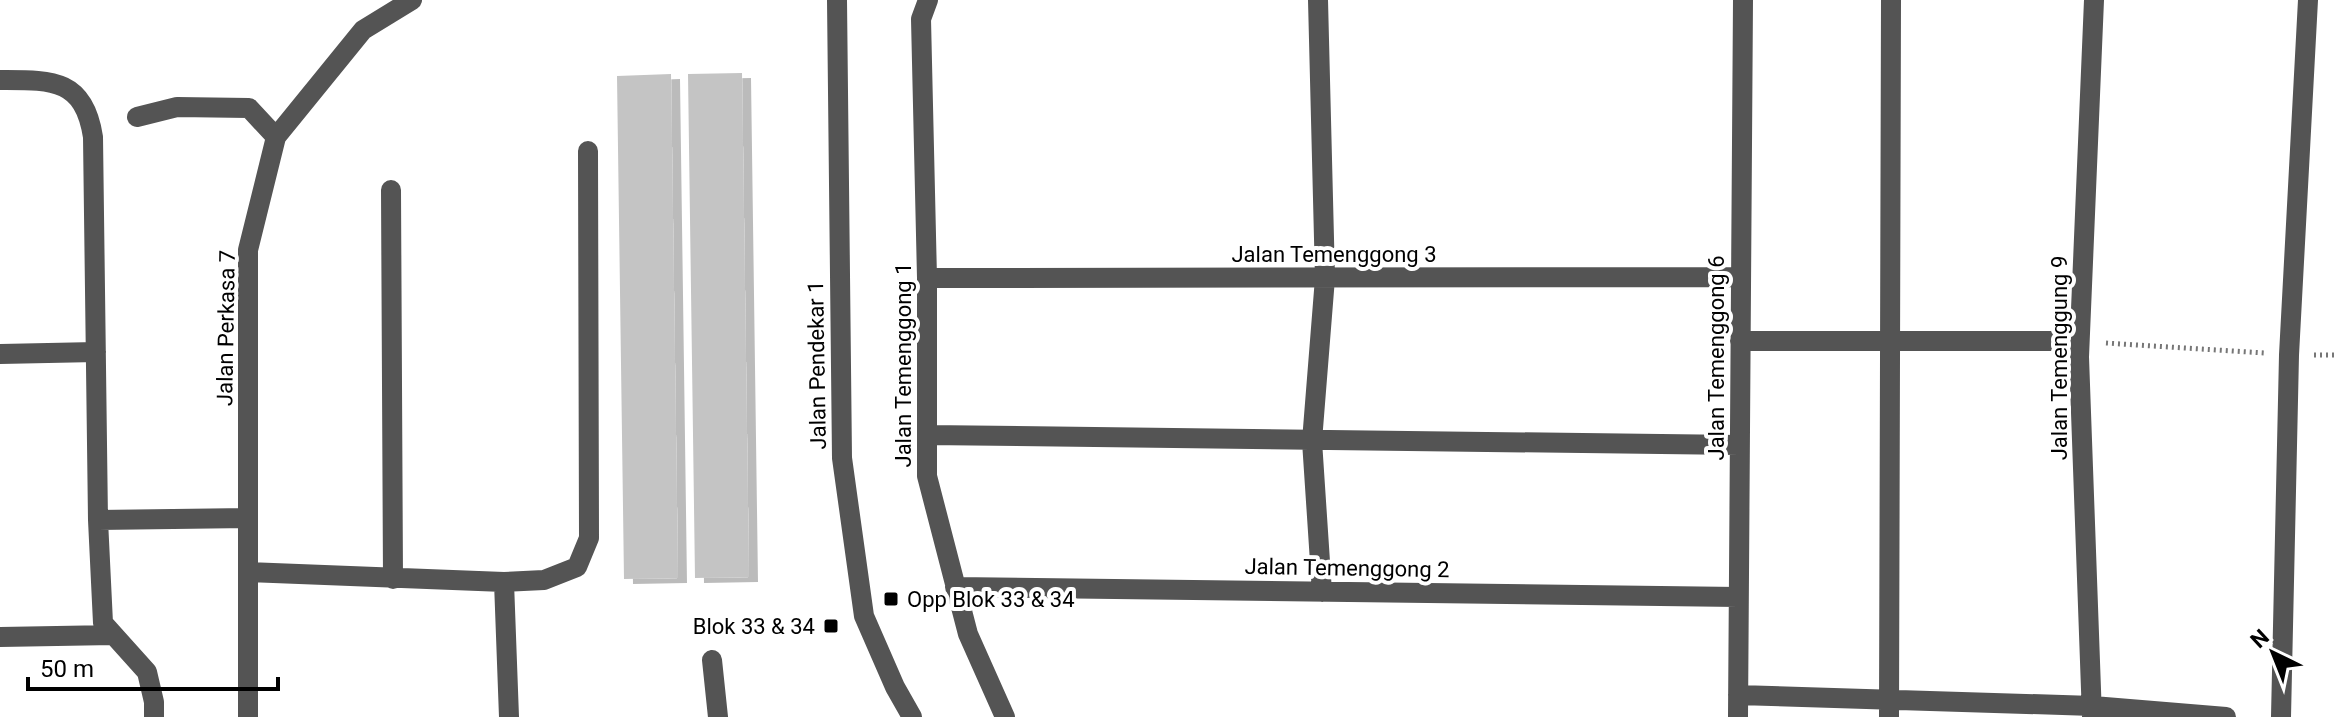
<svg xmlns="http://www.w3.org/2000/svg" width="2337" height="717" font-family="Roboto,sans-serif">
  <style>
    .building { fill: #c4c4c4; filter: url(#shadow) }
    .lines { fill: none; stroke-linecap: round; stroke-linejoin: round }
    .path { stroke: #767676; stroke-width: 5; stroke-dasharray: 2 4; stroke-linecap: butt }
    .minor { stroke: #545454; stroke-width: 20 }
    .poi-dot { fill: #000; stroke: #fff; stroke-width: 3 }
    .labels { text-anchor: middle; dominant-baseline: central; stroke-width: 8; stroke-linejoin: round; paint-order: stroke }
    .street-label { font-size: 22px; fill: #000; stroke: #fff }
    .poi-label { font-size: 22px; fill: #000; stroke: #fff; text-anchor: start }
  </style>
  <defs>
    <filter id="shadow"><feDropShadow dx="9" dy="5" stdDeviation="0" flood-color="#0004"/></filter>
  </defs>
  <rect width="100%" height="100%" fill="#fff"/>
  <path class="building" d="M742,73L749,577L695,578L688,74Z
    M671,74L678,578L624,579L617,76Z"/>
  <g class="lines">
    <path class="path" d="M2106,343L2264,353
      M2314,355H2337"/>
    <path class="minor" d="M837,0L842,458L864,616L895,687L912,717
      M928,0L921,19L927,278V476L968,634L1005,717
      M1318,0L1325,278L1312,441L1322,592
      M0,80C51,80 84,78 93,137L98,520L103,623L147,672L154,702V717
      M137,117L177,107L249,108L276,137
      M391,190L393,579
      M927,278L1740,277
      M1740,341H2079
      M0,354L96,352
      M927,435L1739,445
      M98,520L248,518
      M248,572L504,582L544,580L577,567L589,538L588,151
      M504,582L509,717
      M955,587L1738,597
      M0,637L113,635
      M712,660L718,717
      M1738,695L2093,706L2226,717
      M248,717V250L276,137L363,30L412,0
      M1738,717L1743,0
      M1889,717L1891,0
      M2092,717L2079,357L2094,0
      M2281,717L2289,355L2308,0"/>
  </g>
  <g class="poi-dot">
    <rect x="883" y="591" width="16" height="16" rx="4"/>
    <rect x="823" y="618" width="16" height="16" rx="4"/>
  </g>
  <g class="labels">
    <g class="street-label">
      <text x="1334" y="254">Jalan Temenggong 3</text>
      <text transform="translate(226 328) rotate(-89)">Jalan Perkasa 7</text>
      <text transform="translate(1716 358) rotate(-90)">Jalan Temenggong 6</text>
      <text transform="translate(2059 358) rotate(-90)">Jalan Temenggung 9</text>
      <text transform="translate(817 365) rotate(-91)">Jalan Pendekar 1</text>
      <text transform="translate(903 365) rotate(-90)">Jalan Temenggong 1</text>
      <text transform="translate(1347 568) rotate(1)">Jalan Temenggong 2</text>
    </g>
    <g class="poi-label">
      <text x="907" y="599">Opp Blok 33 &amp; 34</text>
      <text x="815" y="626" text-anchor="end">Blok 33 &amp; 34</text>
    </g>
  </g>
  <g transform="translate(2273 653) rotate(317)" stroke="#ffffff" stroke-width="6" paint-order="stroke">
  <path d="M0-6L14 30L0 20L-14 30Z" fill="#000000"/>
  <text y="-12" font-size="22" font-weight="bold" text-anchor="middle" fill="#000000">N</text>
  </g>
  <path d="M28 677v12h250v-12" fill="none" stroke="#000000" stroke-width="4"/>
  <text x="40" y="677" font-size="24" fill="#000000" stroke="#ffffff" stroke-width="6" paint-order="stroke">50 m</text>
</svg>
